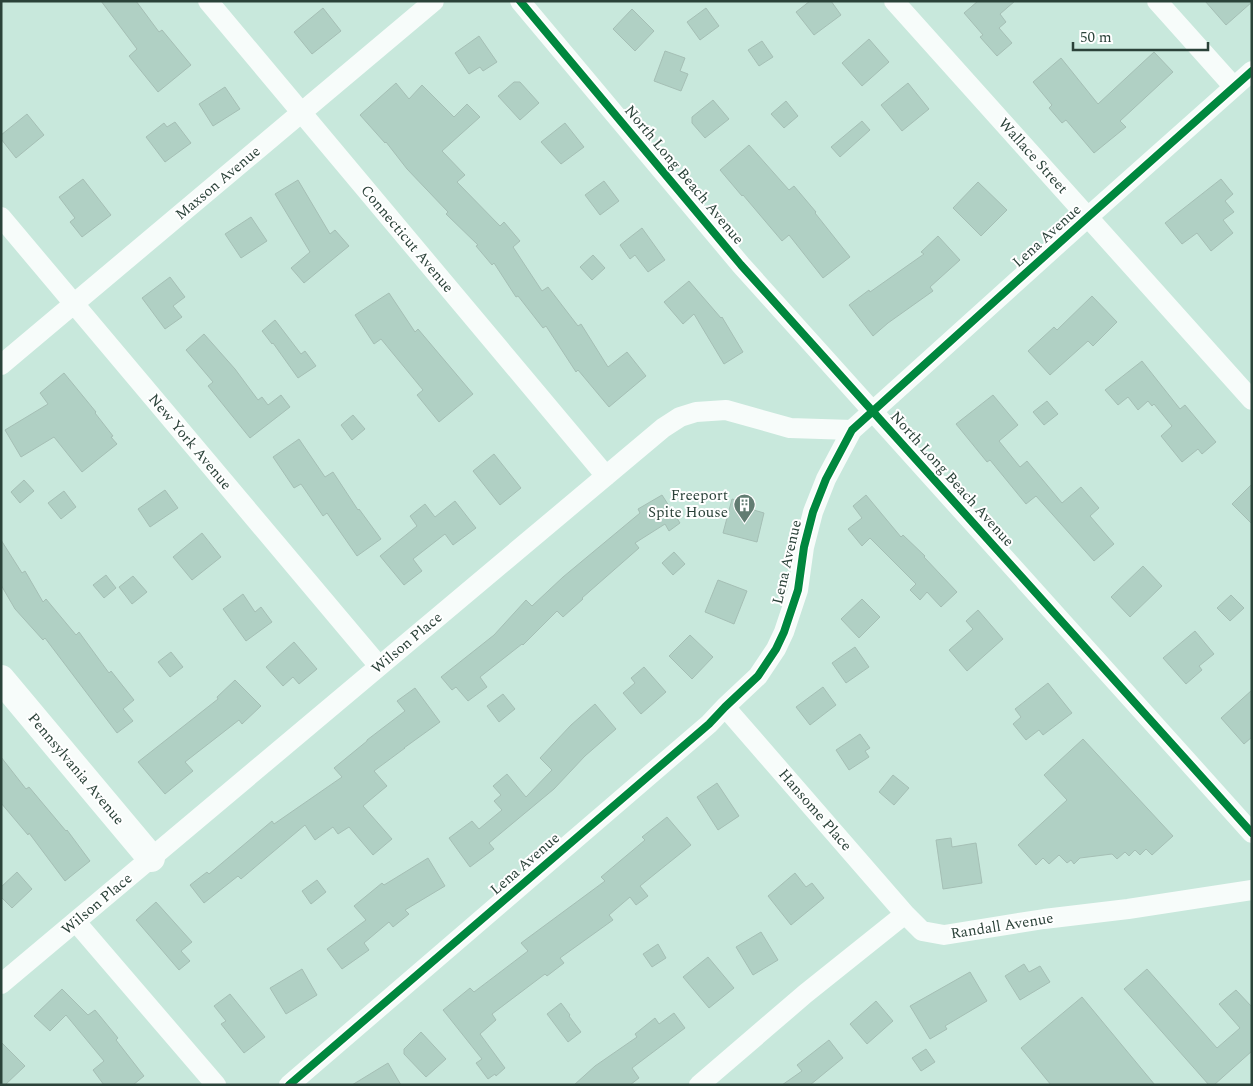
<svg xmlns="http://www.w3.org/2000/svg" width="1253" height="1086" font-family="Spectral,serif">
  <style>
    .building { fill: #b0d0c4; stroke: #a5bfb5 }
    .lines { fill: none; stroke-linecap: round; stroke-linejoin: round }
    .street { stroke: #f7fcfa; stroke-width: 20 }
    .secondary { stroke: #f7fcfa; stroke-width: 28 }
    .cycleway-casing { stroke: #fff; stroke-width: 11 }
    .cycleway { stroke: #00873e; stroke-width: 8 }
    .labels { text-anchor: middle; dominant-baseline: central; stroke-width: 4; stroke-linejoin: round; paint-order: stroke }
    .street-label { font-size: 15px; fill: #2b4239; stroke: #fff }
    .poi-label { font-size: 15px; fill: #2b4239; stroke: #fff; text-anchor: end }
  </style>
  <rect width="100%" height="100%" fill="#c8e8dc"/>
  <path class="building" d="M101,1H136L159,32L162,30L191,65L158,92L129,56L137,49Z
    M810,1H831L841,15L814,35L796,12Z
    M978,1H1015L1000,14L1006,22L999,28L1012,43L997,56L980,37L983,35L964,13Z
    M1205,1H1252V2L1226,25Z
    M323,8L341,31L312,54L294,32Z
    M706,8L719,26L700,40L687,22Z
    M632,9L654,31L635,51L613,29Z
    M479,36L497,62L483,71L480,67L469,74L455,53Z
    M869,39L889,62L862,86L842,63Z
    M762,41L773,57L759,66L748,50Z
    M665,51L685,58L680,71L688,74L681,91L654,81Z
    M1154,52L1173,72L1120,121L1126,127L1094,153L1066,120L1062,123L1049,108L1052,105L1033,82L1061,58L1098,104Z
    M514,82H520L539,103L520,120L498,96Z
    M396,83L409,99L422,85L454,117L467,104L480,117L442,151L465,175L457,182L500,226L504,222L520,241L513,247L542,291L548,287L578,326L581,324L608,367L627,352L646,376L609,407L578,370L576,372L546,326L543,328L518,296L516,297L494,263L492,265L476,246L478,245L446,214L448,212L407,169L386,142L385,143L360,115Z
    M908,83L929,109L902,131L881,105Z
    M225,87L240,109L213,126L199,104Z
    M713,100L729,119L705,138L692,123V117Z
    M786,101L798,116L784,128L771,114Z
    M27,114L44,135L16,158L1,139V135Z
    M862,121L870,130L840,157L831,147Z
    M175,122L191,143L165,162L146,137L164,123L167,127Z
    M565,123L584,147L561,164L541,142Z
    M749,145L789,190L794,186L816,212L815,213L850,257L823,278L789,235L782,241L743,195L742,196L720,170Z
    M83,179L111,215L82,237L70,222L75,218L59,197Z
    M1221,179L1233,194L1225,201L1234,212L1223,220L1233,233L1211,251L1197,233L1182,244L1165,223Z
    M298,180L330,234L335,230L349,246L304,283L291,268L310,252L275,194Z
    M604,181L619,201L600,215L585,195Z
    M978,182L1007,210L981,236L953,208Z
    M251,217L267,241L241,258L225,234Z
    M642,228L665,260L648,272L635,255L630,259L620,245Z
    M938,236L960,260L930,287L933,291L888,323L873,336L849,305L869,290L870,292L924,254L921,252Z
    M593,255L605,268L592,280L580,267Z
    M170,277L185,297L173,306L182,317L165,329L142,298Z
    M689,281L721,318L722,317L743,352L724,364L694,314L683,324L664,302Z
    M389,293L415,332L418,329L473,394L439,422L417,395L423,390L381,339L374,344L355,315Z
    M1092,296L1117,322L1093,346L1088,341L1050,375L1028,351L1054,327L1057,330Z
    M275,320L301,354L305,351L316,366L298,378L273,343L272,344L262,331Z
    M204,334L235,369L258,400L262,397L268,405L281,395L290,407L250,438L208,386L213,382L186,350Z
    M1142,361L1180,409L1185,405L1216,442L1202,454L1198,449L1182,462L1161,436L1172,426L1154,404L1152,406L1148,401L1138,410L1128,397L1118,405L1105,390Z
    M64,373L96,412L95,413L113,436L111,437L117,444L82,472L54,437L21,457L5,430L48,404L40,393Z
    M993,395L1018,425L999,441L1020,467L1027,461L1062,503L1081,487L1099,508L1090,516L1114,544L1094,561L1036,496L1026,504L990,460L987,462L956,424Z
    M1047,401L1058,414L1044,425L1033,412Z
    M353,415L365,429L352,440L341,425Z
    M299,439L325,477L333,472L358,510L359,509L381,539L357,556L327,513L323,516L301,484L294,488L273,457Z
    M494,454L521,488L500,505L473,471Z
    M24,480L34,491L20,503L11,492Z
    M1252,484V524L1232,504Z
    M165,490L178,508L150,527L138,509Z
    M64,491L76,507L61,519L48,503Z
    M662,495L680,523L669,531L665,524L635,543L639,548L582,598L583,599L563,617L557,611L523,645L522,644L480,677L487,687L468,701L456,687L452,690L441,677L494,635L526,600L532,606L563,577L640,513L638,509Z
    M866,495L901,537L903,535L925,556L924,557L957,592L941,607L927,592L920,600L910,590L916,584L870,538L862,546L848,529L862,518L853,506Z
    M732,499L749,503L747,508L764,513L757,542L723,533Z
    M455,501L476,528L453,545L445,534L413,559L422,571L404,585L380,556L417,526L410,516L425,504L435,517Z
    M202,533L221,557L192,580L173,557Z
    M1,540L22,573L25,571L43,602L46,599L76,635L79,632L109,673L111,671L134,700L123,709L133,721L117,733L45,638L43,640L15,609L1,585Z
    M674,552L685,564L673,575L662,563Z
    M1143,566L1162,586L1130,617L1111,597Z
    M106,575L116,588L104,598L93,585Z
    M133,576L147,592L132,604L119,587Z
    M718,580L747,591L734,624L705,612Z
    M243,594L255,612L261,607L272,622L246,641L223,609Z
    M1231,595L1244,608L1230,621L1217,608Z
    M862,599L880,617L859,638L841,619Z
    M978,610L1003,639L967,671L949,650L973,629L966,621Z
    M1195,631L1214,654L1199,666L1202,670L1186,684L1163,658Z
    M690,635L713,657L692,679L669,656Z
    M294,642L317,669L299,684L293,677L283,686L266,667Z
    M855,647L869,667L846,683L832,663Z
    M171,652L183,667L170,677L158,662Z
    M644,667L666,692L641,714L623,693L635,683L631,678Z
    M235,680L261,706L242,724L239,720L185,762L193,771L165,794L138,762L218,699L217,697Z
    M1048,683L1072,713L1043,735L1039,730L1026,740L1013,724L1021,717L1015,709Z
    M823,687L836,705L810,725L796,707Z
    M415,688L440,722L404,748H405L374,771L387,786L363,806L392,839L373,855L349,827L338,834L333,827L315,840L305,825L241,879L238,876L204,903L190,885L207,872L209,874L272,821L274,824L342,777L334,768L367,741V740L405,711L397,701Z
    M1252,690V737L1244,744L1221,718Z
    M503,694L515,709L499,722L487,706Z
    M595,704L616,729L585,756L554,789L489,843L494,849L470,867L449,838L472,821L479,829L502,810L494,801L501,795L493,786L507,774L526,797L552,770L540,758L571,725Z
    M860,734L870,748L865,751L869,757L849,770L836,750Z
    M1083,739L1173,836L1152,855L1146,849L1140,855L1135,850L1129,856L1125,852L1117,859L1112,854L1080,858L1074,864L1071,860L1067,863L1059,855L1049,864L1043,858L1036,865L1018,845L1067,800L1044,775Z
    M1,757L26,789L29,787L66,831L67,830L90,861L65,881L29,833L28,835L1,803Z
    M893,775L909,788L894,805L879,792Z
    M717,783L739,816L718,830L697,797Z
    M667,817L691,845L640,886L648,896L636,905L630,897L609,915L613,920L560,958L564,963L547,976L545,974L492,1014L496,1020L480,1034L505,1068L496,1076L495,1074L488,1079L476,1063L482,1059L443,1010L470,988L474,992L528,951L521,943L605,881L601,877L645,840L642,837Z
    M951,838L952,847L976,843L982,883L943,889L936,840Z
    M428,858L445,886L405,910L409,914L393,927L389,922L364,943L369,950L342,969L327,949L366,920L354,906L382,883L384,885Z
    M17,872L32,889L12,908L1,897V887Z
    M795,873L806,887L812,883L824,898L791,925L768,896Z
    M317,880L326,892L311,904L302,891Z
    M156,902L192,942L181,951L190,961L179,970L136,920Z
    M761,932L778,960L753,975L736,947Z
    M658,944L666,958L652,967L643,954Z
    M708,957L734,988L709,1008L683,977Z
    M1024,964L1029,972L1040,966L1050,982L1020,1000L1005,976Z
    M302,969L317,995L286,1014L270,988Z
    M1147,969L1217,1048L1240,1028L1219,1004L1236,990L1252,1007V1051L1214,1085H1209L1124,989Z
    M970,972L987,1001L945,1026L947,1029L930,1039L910,1006Z
    M62,989L88,1015L95,1010L118,1038L116,1040L144,1076L133,1085H104L93,1070L104,1061L66,1015L50,1031L34,1016Z
    M230,994L265,1037L244,1053L221,1024L226,1021L214,1006Z
    M1082,997L1155,1085H1051L1021,1048Z
    M876,1001L893,1021L867,1044L850,1024Z
    M561,1003L570,1015L569,1016L581,1032L568,1042L547,1014Z
    M674,1013L685,1028L632,1068L639,1078L630,1085H574L595,1066L637,1037L635,1034L655,1018L659,1024Z
    M421,1032L446,1059L426,1077L404,1054V1049Z
    M829,1040L843,1058L810,1085H782L802,1071L797,1065Z
    M1,1042L25,1066L5,1085H1Z
    M926,1049L935,1062L921,1071L912,1058Z
    M388,1063L401,1085H352Z"/>
  <g class="lines">
    <path class="street" d="M208,1L606,476
      M520,1L741,265L1252,833
      M894,1L1252,400
      M1157,1L1234,87
      M1,217L379,666
      M1,365L434,1
      M725,707L905,914L922,931L944,935L1044,919L1128,909L1252,890
      M76,922L216,1085
      M1,984L663,428L680,417L696,412L726,410L790,428L852,430
      M289,1085L709,724L725,707L758,676L776,649L784,632L798,590L804,547L813,512L826,479L852,430L1088,217L1252,71
      M699,1085L805,994L905,914"/>
    <path class="secondary" d="M1,679L151,858"/>
    <defs>
      <path id="cycleway" d="M520,1L741,265L1252,833
        M289,1085L709,724L725,707L758,676L776,649L784,632L798,590L804,547L813,512L826,479L852,430L1088,217L1252,71"/>
    </defs>
    <use href="#cycleway" class="cycleway-casing"/>
    <use href="#cycleway" class="cycleway"/>
  </g>
  <defs>
    <symbol id="building-pin" viewBox="-11 -11 22 30"><path d="M0 17L-7.5 6A9.5 9.5 0 1 1 7.5 6Z" fill="#627c72" stroke="#fff"/><path d="M-4-6H4V6H1V3H-1V6H-4ZM-2.5-4.3h1.7v1.8h-1.7ZM.8-4.3h1.7v1.8H.8ZM-2.5-1h1.7V.8h-1.7ZM.8-1h1.7V.8H.8Z" fill="#fff"/></symbol>
  </defs>
  <g fill-rule="evenodd">
    <use href="#building-pin" x="732" y="492" width="25" height="34"/>
  </g>
  <g class="labels">
    <g class="street-label">
      <text transform="translate(1033 156) rotate(48)">Wallace Street</text>
      <text transform="translate(684 175) rotate(50)">North Long Beach Avenue</text>
      <text transform="translate(218 183) rotate(-40)">Maxson Avenue</text>
      <text transform="translate(1047 236) rotate(-42)">Lena Avenue</text>
      <text transform="translate(407 239) rotate(50)">Connecticut Avenue</text>
      <text transform="translate(190 442) rotate(50)">New York Avenue</text>
      <text transform="translate(952 479) rotate(48)">North Long Beach Avenue</text>
      <text transform="translate(787 562) rotate(-77)">Lena Avenue</text>
      <text transform="translate(407 643) rotate(-40)">Wilson Place</text>
      <text transform="translate(76 769) rotate(50)">Pennsylvania Avenue</text>
      <text transform="translate(815 810) rotate(49)">Hansome Place</text>
      <text transform="translate(525 864) rotate(-41)">Lena Avenue</text>
      <text transform="translate(97 904) rotate(-40)">Wilson Place</text>
      <text transform="translate(1002 926) rotate(-9)">Randall Avenue</text>
    </g>
    <g class="poi-label">
      <text x="728" y="495">Freeport<tspan x="728" dy="17">Spite House</tspan></text>
    </g>
  </g>
  <rect width="1253" height="1086" fill="none" stroke="#2b4239" stroke-width="5"/>
  <path d="M1073 42v8h135v-8" fill="none" stroke="#2b4239" stroke-width="2.5"/>
  <text x="1080" y="42" font-size="15" fill="#2b4239" stroke="#ffffff" stroke-width="4" paint-order="stroke">50 m</text>
</svg>
